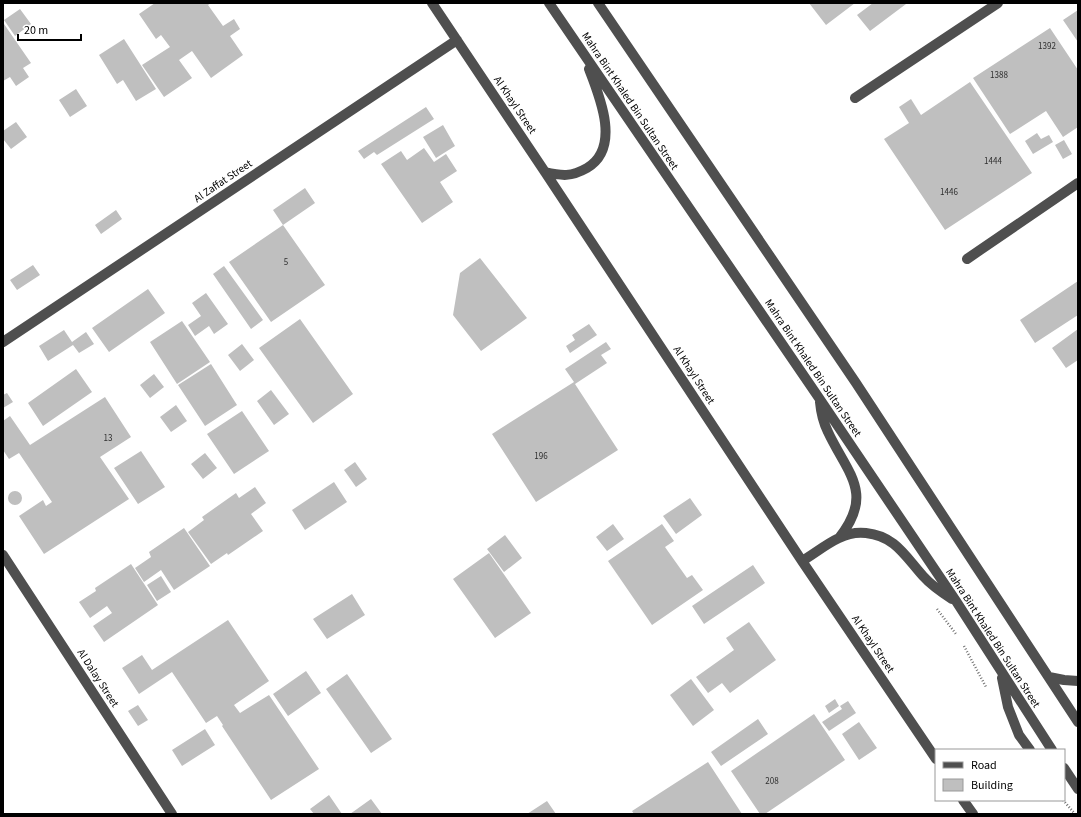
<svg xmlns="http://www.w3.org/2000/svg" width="1081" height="817" font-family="'Source Sans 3',sans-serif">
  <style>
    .building { fill: #bfbfbf }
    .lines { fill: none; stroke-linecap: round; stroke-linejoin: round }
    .path { stroke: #717171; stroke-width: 2.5; stroke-dasharray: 1 2; stroke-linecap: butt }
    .minor { stroke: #4f4f4f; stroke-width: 10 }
    .labels { text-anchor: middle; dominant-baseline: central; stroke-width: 3; stroke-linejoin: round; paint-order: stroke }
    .number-label { font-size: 9px; fill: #303030 }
    .street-label { font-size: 11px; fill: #000; stroke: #fff }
  </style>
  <rect width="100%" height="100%" fill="#fff"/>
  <path class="building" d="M155,3H211L208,5L223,26L234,19L240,29L230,36L243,55L211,78L192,51L179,60L192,78L164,97L142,65L170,47L161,35L156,39L139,14Z
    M809,3H855L826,25Z
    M873,3H905L906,4L870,31L857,15Z
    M20,9L31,24L15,36L4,20Z
    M1078,10V42L1063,20Z
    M4,24L31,63L23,68L29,77L16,86L10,77L3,81V25Z
    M1050,28L1078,70V127L1063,137L1046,111L1010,134L973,78Z
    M124,39L156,89L136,101L123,80L117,84L99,55Z
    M970,82L1032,173L945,230L884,139L909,123L899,107L911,99L921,115Z
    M76,89L87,106L70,117L59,100Z
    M426,107L434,119L377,155L374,152L364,159L358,151Z
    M16,122L27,137L11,149L3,139V131Z
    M443,125L455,146L436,158L423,137Z
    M1037,133L1041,139L1049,135L1053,142L1033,154L1025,141Z
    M1064,140L1072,154L1063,159L1055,145Z
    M424,148L434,162L446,154L457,171L440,182L453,202L422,223L381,164L401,151L407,160Z
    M305,188L315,203L283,225L273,210Z
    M116,210L122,219L101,234L95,225Z
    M283,225L325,285L271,322L229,262Z
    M480,258L527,318L481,351L453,315L460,273Z
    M33,265L40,275L17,290L10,280Z
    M224,266L263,320L251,329L213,274Z
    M1078,281V315L1035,343L1020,320Z
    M148,289L165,313L109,352L92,328Z
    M206,293L228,324L214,334L209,326L195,336L188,325L201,316L192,303Z
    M300,319L353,394L313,423L259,348Z
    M182,321L210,362L177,384L150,342Z
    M589,324L597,335L570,353L566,346L575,340L572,335Z
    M1078,329V360L1066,368L1052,348Z
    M64,330L72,342L86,332L94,344L79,353L73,345L48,361L39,346Z
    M606,342L611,349L601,355L607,363L575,384L618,450L536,502L492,434L574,382L565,369Z
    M242,344L254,360L240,371L228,355Z
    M211,364L237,405L205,426L178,385Z
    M76,369L92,392L43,426L28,403Z
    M154,374L164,387L150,398L140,385Z
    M271,390L289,414L274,425L257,401Z
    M7,393L13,402L3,408V395Z
    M105,397L131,437L100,457L129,499L44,554L19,516L43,500L46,506L52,502L19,453L9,459L3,450V421L10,416L30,445Z
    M176,405L187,421L171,432L160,417Z
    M242,411L269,451L234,474L207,434Z
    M141,451L165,487L138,504L114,468Z
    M205,453L217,468L203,479L191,464Z
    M355,462L367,479L356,487L344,470Z
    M334,482L347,502L305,530L292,510Z
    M255,487L266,503L251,514L263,531L228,555L227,553L211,564L188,532L204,520L202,517L236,493L239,498Z
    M8 498a7 7 0 1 1 14 0a7 7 0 1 1-14 0Z
    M690,498L702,515L676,534L663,516Z
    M613,524L624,539L607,551L596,537Z
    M662,524L674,541L665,547L687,578L692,575L703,590L652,625L608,561Z
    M184,528L210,566L174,590L161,570L144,582L135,568L151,557L149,552Z
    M505,535L522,558L504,572L487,549Z
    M489,553L531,613L495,638L453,579Z
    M131,564L158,605L104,642L93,626L112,613L107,606L90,618L79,602L96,591L95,588Z
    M753,565L765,583L704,624L692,606Z
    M161,576L171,592L157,601L147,585Z
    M352,594L365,615L327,639L313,619Z
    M228,620L269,681L234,705L240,713L269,695L319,769L271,800L222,726L223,725L217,716L206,723L172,672L139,694L122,668L142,655L152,670Z
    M749,622L776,660L730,693L722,683L708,693L696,677L734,650L726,638Z
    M306,671L321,693L288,716L273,694Z
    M347,674L392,739L371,753L326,689Z
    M691,679L714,710L693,726L670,695Z
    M835,699L839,706L829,713L825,706Z
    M848,701L856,713L829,731L822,722L842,709L840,706Z
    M138,705L148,720L138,726L128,711Z
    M814,714L845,760L765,814H760L731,771Z
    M758,719L768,734L721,766L711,752Z
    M859,722L877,748L859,760L842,734Z
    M205,729L215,745L182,766L172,750Z
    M708,762L742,814H634L632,811Z
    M329,795L342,814H314L310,809Z
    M371,799L382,814H350Z
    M547,801L556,814H527Z"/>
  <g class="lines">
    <path class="path" d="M937,609L956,634
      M964,646L986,687
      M1063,800L1075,814"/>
    <path class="minor" d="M432,3L545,172L802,561L936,759
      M549,3L819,398L956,601L1052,750
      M598,3L856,383L1078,722
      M855,98L998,3
      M545,172C562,176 571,177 587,168C621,148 600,97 589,69
      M967,259L1078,183
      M3,342L457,40
      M820,402C821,413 823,422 828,432C847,473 875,493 839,538
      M3,555L172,814
      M802,561C814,554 826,544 839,538C847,534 857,532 866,533C895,536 905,556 923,576C931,585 941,592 952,599
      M1049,677L1064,680L1078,681
      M1002,678L1008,707L1019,735L1030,750
      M1064,768L1078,789
      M963,800L973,814"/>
  </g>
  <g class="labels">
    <g class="number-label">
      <text x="1047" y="46">1392</text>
      <text x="999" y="75">1388</text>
      <text x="993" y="161">1444</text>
      <text x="949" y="192">1446</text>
      <text x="286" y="262">5</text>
      <text x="108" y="438">13</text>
      <text x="541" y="456">196</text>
      <text x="772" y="781">208</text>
    </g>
    <g class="street-label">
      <text transform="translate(630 101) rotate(56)">Mahra Bint Khaled Bin Sultan Street</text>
      <text transform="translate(515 105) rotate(56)">Al Khayl Street</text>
      <text transform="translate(223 181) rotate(-34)">Al Zaffat Street</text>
      <text transform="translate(813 368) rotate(56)">Mahra Bint Khaled Bin Sultan Street</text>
      <text transform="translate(694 375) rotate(57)">Al Khayl Street</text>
      <text transform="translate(993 638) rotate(57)">Mahra Bint Khaled Bin Sultan Street</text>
      <text transform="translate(873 644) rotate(56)">Al Khayl Street</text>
      <text transform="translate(98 678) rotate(57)">Al Dalay Street</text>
    </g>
  </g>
  <rect width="1081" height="817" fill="none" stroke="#000000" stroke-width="8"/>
  <rect x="935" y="749" width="130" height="52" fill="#ffffff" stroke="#999999"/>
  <rect x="943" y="762" width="20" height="6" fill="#4f4f4f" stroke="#999999"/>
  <text x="971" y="769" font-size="12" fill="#000000">Road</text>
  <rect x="943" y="779" width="20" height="12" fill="#bfbfbf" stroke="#999999"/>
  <text x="971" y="789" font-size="12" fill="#000000">Building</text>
  <path d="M18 34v6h63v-6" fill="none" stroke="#000000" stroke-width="2"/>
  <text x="24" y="34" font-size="12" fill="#000000" stroke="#ffffff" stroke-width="3" paint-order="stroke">20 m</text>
</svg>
